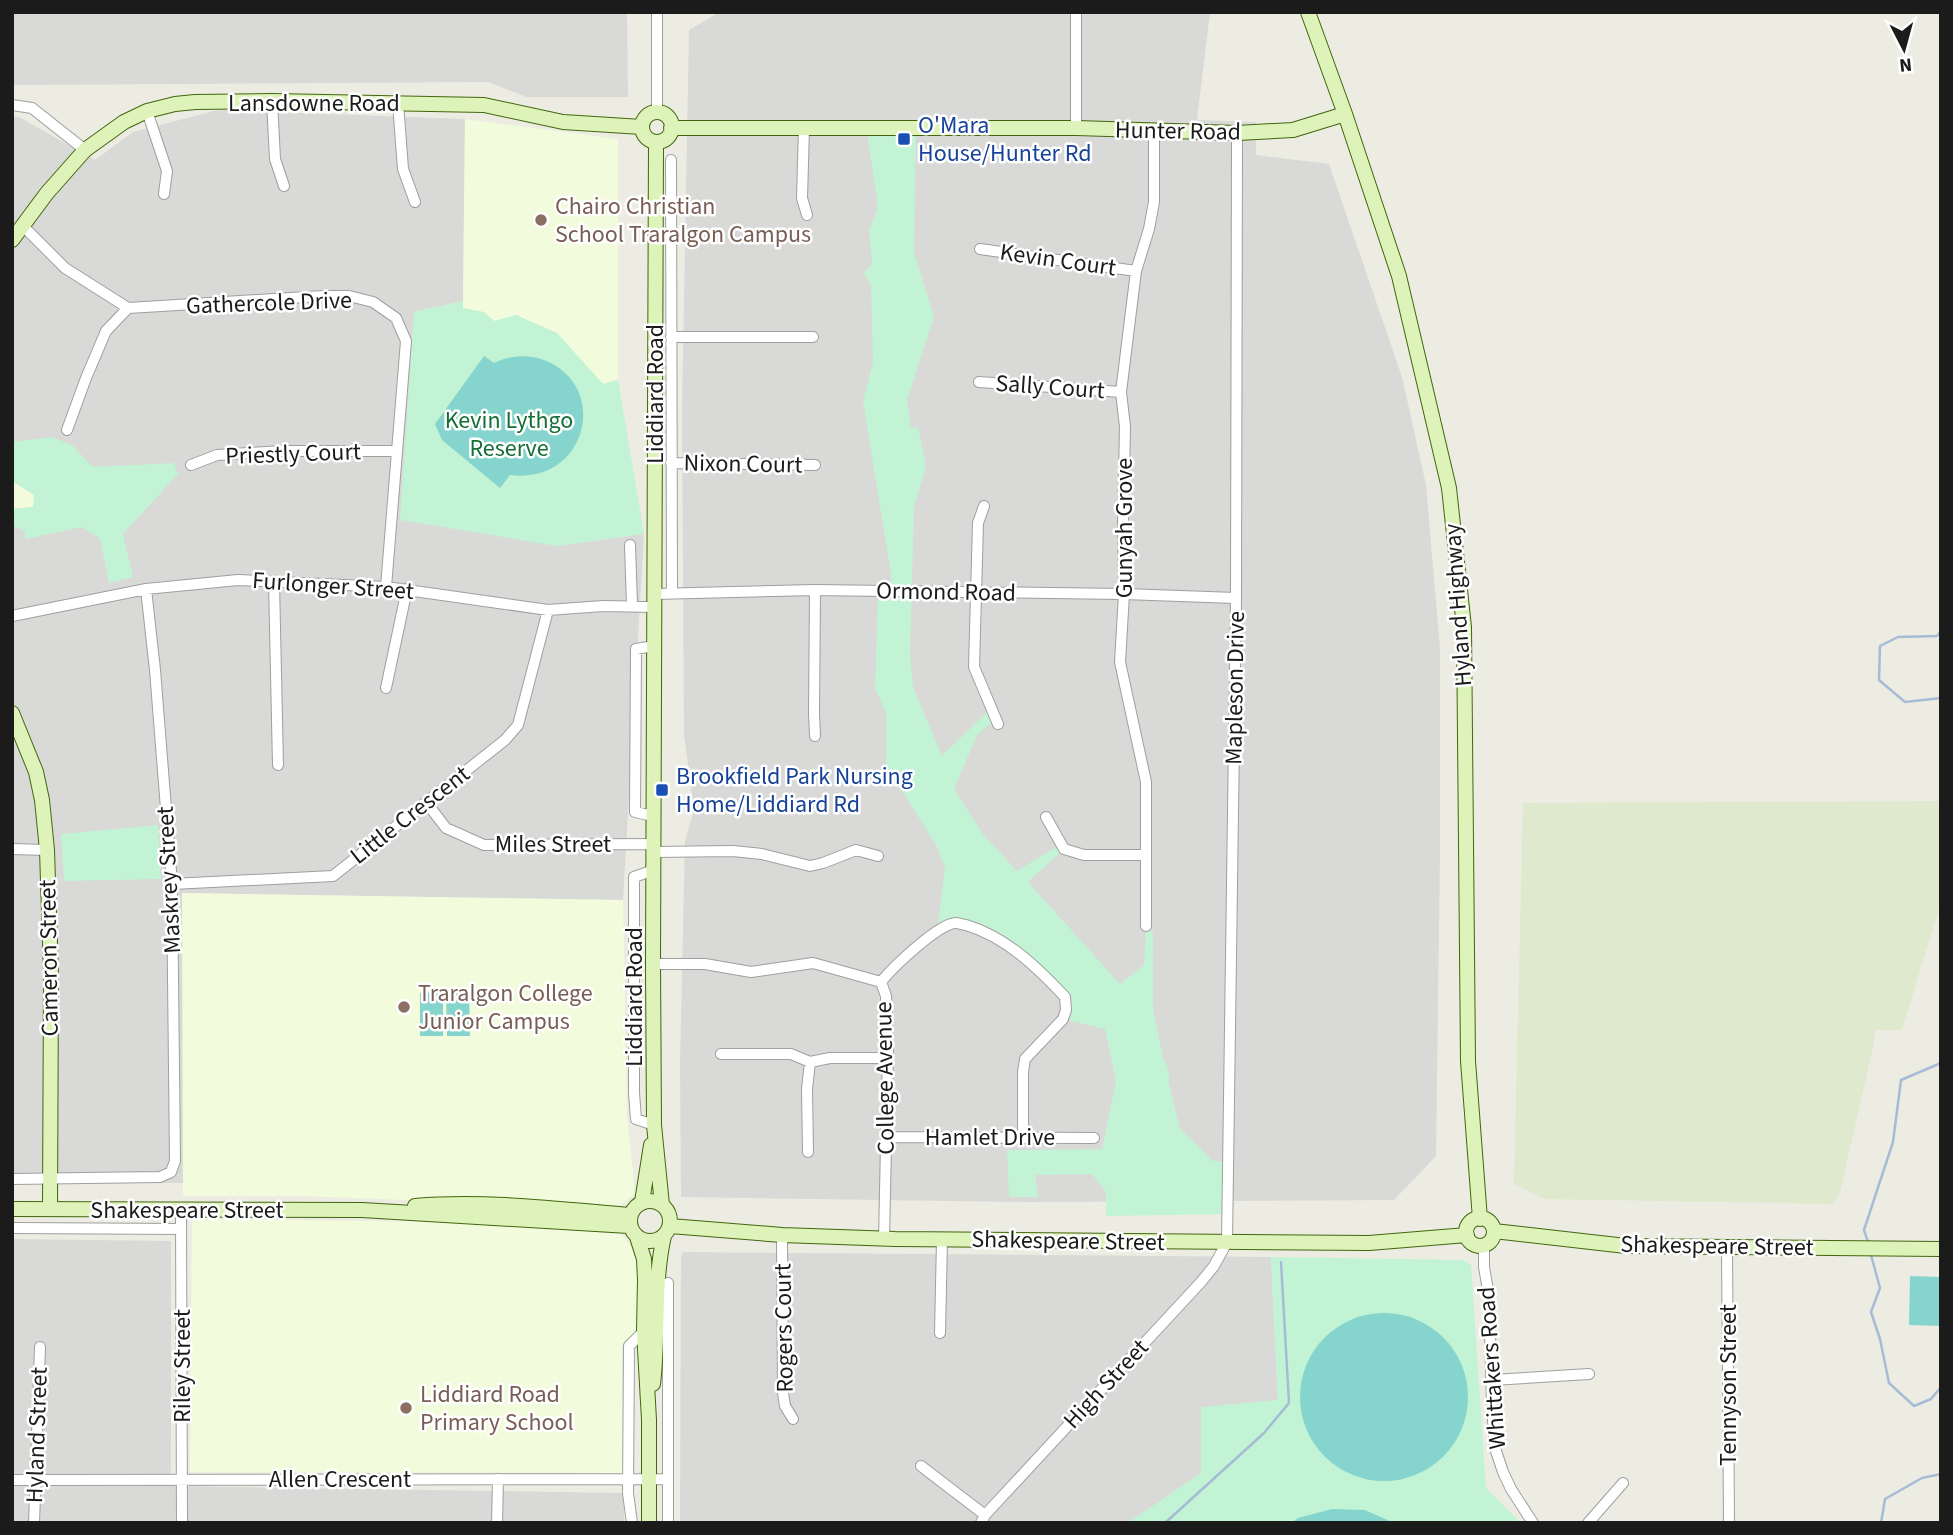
<svg xmlns="http://www.w3.org/2000/svg" width="1953" height="1535" font-family="'Source Sans 3',sans-serif">
  <style>
    .residential { fill: #d9d9d8 }
    .education { fill: #f2fbdb }
    .farmland { fill: #dfe9ce }
    .park { fill: #c1f3d4 }
    .pitch { fill: #86d4ce }
    .lines { fill: none; stroke-linecap: round; stroke-linejoin: round }
    .stream { stroke: #a6bcd6; stroke-width: 2.5 }
    .street-casing { stroke: #9f9f9f; stroke-width: 12 }
    .secondary-casing { stroke: #42660e; stroke-width: 16 }
    .street { stroke: #fff; stroke-width: 10 }
    .secondary { stroke: #def3b9; stroke-width: 14 }
    .transit-dot { fill: #1a4fb4; stroke: #fff; stroke-width: 2.5 }
    .education-dot { fill: #8d6e63; stroke: #fff; stroke-width: 2.5 }
    .labels { text-anchor: middle; dominant-baseline: central; stroke-width: 5; stroke-linejoin: round; paint-order: stroke }
    .street-label { font-size: 24px; fill: #1b1b1b; stroke: #fff }
    .transit-label { font-size: 24px; fill: #164399; stroke: #fff; text-anchor: start }
    .education-label { font-size: 24px; fill: #785e54; stroke: #fff; text-anchor: start }
    .park-label { font-size: 24px; fill: #156e37; stroke: #fff }
  </style>
  <rect width="100%" height="100%" fill="#ecece2"/>
  <path class="residential" d="M12,12H627L628,97H527L488,82L12,85Z
    M720,12H1210L1197,120L1256,122V155L1329,164L1402,377L1426,485L1440,648V853L1436,1156L1394,1200L1026,1202L681,1197L680,1062L685,841L694,810L684,735L682,409L689,30Z
    M218,110L465,119L463,301L414,312L556,546L644,534L623,900L183,893V1183L12,1182V117H19L95,160L133,132Z
    M12,1239L171,1241V1486L624,1493V1523H12Z
    M683,1252L1271,1257L1278,1400L1201,1473L1129,1523H680L681,1256Z"/>
  <path class="education" d="M465,119L618,139V380L603,385L557,333L516,315L494,321L463,308Z
    M12,481L34,494V507L12,509Z
    M182,893L623,900L627,1115L635,1193L617,1208L301,1196H183Z
    M192,1219L462,1222L621,1234L639,1256V1329L622,1344L623,1473L190,1472Z"/>
  <path class="farmland" d="M1941,801V902L1902,1030H1875L1873,1047L1840,1192L1833,1204L1544,1199L1514,1184L1523,803Z"/>
  <path class="park" d="M866,127H916L914,252L934,317L907,400L911,429L918,427L926,467L914,507L910,653L913,687L942,756L990,709L996,719L977,735L954,789L983,834L1017,871L1061,844L1064,849L1028,882L1120,984L1144,965L1146,926L1153,933V1009L1164,1062H1166L1170,1078L1168,1080L1180,1129L1213,1161H1228L1227,1214L1106,1216V1192L1092,1174L1035,1175L1038,1197H1009L1007,1150L1102,1149L1116,1082L1105,1029L1063,1019L1066,1005L1015,950L955,925L937,931L945,868L936,845L886,765V713L875,688L878,591H891V574L863,401L873,363L871,285L864,273L872,264L869,230L877,211V198Z
    M463,301V308L484,312L494,321L516,315L557,333L603,384L618,380L644,534L556,546L400,520L414,312Z
    M52,437L72,445L93,467L174,463L178,474L123,534L133,577L109,583L100,539L82,527L26,539L24,531L12,525V509L33,507L34,495L12,481V442Z
    M158,825L161,879L64,881L61,834Z
    M1271,1257L1463,1260L1471,1265L1486,1488L1521,1523H1124L1129,1522L1201,1473V1407L1278,1400Z"/>
  <path class="pitch" d="M484,356L494,363C509,356 525,354 541,359C612,383 588,485 510,475L500,488L442,440L435,424Z
    M443,992V1036H420V993Z
    M446,992H469L470,1036H447Z
    M1910,1276L1941,1277V1326L1909,1325Z
    M1300 1397a84 84 0 1 1 168 0a84 84 0 1 1-168 0Z
    M1332,1509L1365,1510L1394,1523H1291L1298,1518Z"/>
  <g class="lines">
    <path class="stream" d="M1941,631L1937,636L1898,637L1880,646L1879,680L1905,702L1941,698
      M1868,1242L1864,1230L1893,1142L1901,1080L1941,1063
      M1871,1255L1880,1288L1871,1312L1880,1339L1889,1383L1914,1406L1931,1399L1941,1387
      M1165,1523L1264,1433L1289,1403L1281,1262
      M1881,1523L1885,1499L1922,1478L1941,1474"/>
    <defs>
      <path id="street" d="M272,101L275,159L284,186
        M398,103L403,169L415,202
        M12,105L32,108L85,150
        M147,111L167,171L164,194
        M657,113V12
        M804,127L802,198L807,215
        M1076,128V12
        M671,160L672,592
        M22,225L65,268L128,308L323,296H349L373,302L396,318L406,341L386,587
        M980,249L1136,271
        M671,337H813
        M979,382L1121,392
        M67,430L86,378L106,331L128,308
        M671,463L815,465
        M191,465L217,455L282,451H397
        M984,506L978,523L974,667L998,724
        M630,545L632,605
        M274,582L278,765
        M815,590L814,713L815,736
        M655,594L815,590L1124,594L1236,598
        M12,616L146,589L238,580L386,587L548,610L603,606L655,607
        M386,688L407,589
        M426,802L446,828L484,845L654,844
        M653,816L635,812L636,649L654,646
        M1046,817L1064,849L1084,855H1146
        M12,849L47,850
        M654,852L733,851L762,854L810,866L823,863L856,850L878,856
        M172,884L333,876L505,740L518,725L548,610
        M1146,926V782L1120,662L1124,594L1123,522L1125,427L1121,392L1136,271L1149,229L1154,202V130
        M653,964H705L751,972L813,963L881,982L886,996L888,1050L884,1239
        M881,982C892,968 939,923 956,923C959,923 963,925 966,925C1006,937 1037,967 1065,997L1066,1010L1063,1019L1025,1059L1023,1072V1137
        M721,1054H791L810,1062L830,1058H888
        M654,1125L636,1119L634,1093V877L654,870
        M886,1137L1094,1138
        M808,1152L807,1089L810,1062
        M12,1179L160,1177L171,1172L175,1161L172,884L155,670L146,589
        M181,1210L182,1523
        M12,1228L181,1229
        M782,1235L783,1393L785,1406L793,1419
        M1484,1246V1267L1489,1296L1492,1406L1495,1448L1503,1472L1511,1489L1533,1523
        M1727,1247L1729,1523
        M668,1283V1523
        M940,1333L942,1240
        M1492,1380L1589,1374
        M921,1466L985,1515
        M12,1480L668,1479
        M34,1523L40,1347
        M497,1523L498,1479
        M632,1523L628,1493L629,1346L644,1331
        M981,1523L985,1515L1201,1282L1214,1266L1227,1242L1236,598L1237,133
        M1588,1523L1623,1483"/>
      <path id="secondary" d="M1308,12L1345,114L1399,276L1449,488L1464,627L1468,1061L1480,1219
        M642 127a15 15 0 1 1 30 0a15 15 0 1 1-30 0Z
        M671,128H1076L1237,133L1293,130L1345,114
        M656,142L653,964L654,1125L662,1205
        M12,240L47,193L85,150L124,122L147,111L175,104L195,102L272,101L484,105L563,122L642,127
        M12,713L36,772L42,800L47,850L51,975L50,1209
        M630 1221a20 20 0 1 1 40 0a20 20 0 1 1-40 0Z
        M642,1202L651,1145
        M415,1206C486,1200 559,1209 630,1215
        M12,1209L362,1210L629,1226
        M1466 1232a14 14 0 1 1 28 0a14 14 0 1 1-28 0Z
        M670,1226L782,1235L895,1239L1369,1243L1467,1235
        M1494,1231L1626,1246L1941,1249
        M637,1237L644,1259L645,1280L644,1331L649,1420V1523
        M653,1384C659,1335 653,1284 664,1236"/>
    </defs>
    <use href="#street" class="street-casing"/>
    <use href="#secondary" class="secondary-casing"/>
    <use href="#street" class="street"/>
    <use href="#secondary" class="secondary"/>
  </g>
  <g class="transit-dot">
    <rect x="897" y="132" width="14" height="14" rx="3.5"/>
    <rect x="655" y="783" width="14" height="14" rx="3.5"/>
  </g>
  <g class="education-dot">
    <circle cx="541" cy="220" r="7"/>
    <circle cx="404" cy="1007" r="7"/>
    <circle cx="406" cy="1408" r="7"/>
  </g>
  <g class="labels">
    <g class="street-label">
      <text x="314" y="103">Lansdowne Road</text>
      <text transform="translate(1178 131) rotate(1)">Hunter Road</text>
      <text transform="translate(1058 260) rotate(8)">Kevin Court</text>
      <text transform="translate(269 303) rotate(-2)">Gathercole Drive</text>
      <text transform="translate(1050 387) rotate(4)">Sally Court</text>
      <text transform="translate(655 394) rotate(-90)">Liddiard Road</text>
      <text transform="translate(293 454) rotate(-2)">Priestly Court</text>
      <text transform="translate(743 464) rotate(1)">Nixon Court</text>
      <text transform="translate(1124 528) rotate(-90)">Gunyah Grove</text>
      <text transform="translate(333 586) rotate(4)">Furlonger Street</text>
      <text transform="translate(946 592) rotate(1)">Ormond Road</text>
      <text transform="translate(1458 605) rotate(-94)">Hyland Highway</text>
      <text transform="translate(1235 688) rotate(-89)">Mapleson Drive</text>
      <text transform="translate(410 815) rotate(-38)">Little Crescent</text>
      <text x="553" y="844">Miles Street</text>
      <text transform="translate(169 880) rotate(-93)">Maskrey Street</text>
      <text transform="translate(49 958) rotate(-91)">Cameron Street</text>
      <text transform="translate(634 997) rotate(-90)">Liddiard Road</text>
      <text transform="translate(885 1078) rotate(-91)">College Avenue</text>
      <text x="990" y="1137">Hamlet Drive</text>
      <text x="187" y="1210">Shakespeare Street</text>
      <text transform="translate(1068 1241) rotate(1)">Shakespeare Street</text>
      <text transform="translate(1717 1246) rotate(1)">Shakespeare Street</text>
      <text transform="translate(784 1328) rotate(-91)">Rogers Court</text>
      <text transform="translate(182 1366) rotate(-90)">Riley Street</text>
      <text transform="translate(1492 1368) rotate(-94)">Whittakers Road</text>
      <text transform="translate(1106 1384) rotate(-47)">High Street</text>
      <text transform="translate(1728 1385) rotate(-90)">Tennyson Street</text>
      <text transform="translate(37 1435) rotate(-88)">Hyland Street</text>
      <text x="340" y="1479">Allen Crescent</text>
    </g>
    <g class="transit-label">
      <text x="918" y="125">O'Mara<tspan x="918" dy="28">House/Hunter Rd</tspan></text>
      <text x="676" y="776">Brookfield Park Nursing<tspan x="676" dy="28">Home/Liddiard Rd</tspan></text>
    </g>
    <g class="education-label">
      <text x="555" y="206">Chairo Christian<tspan x="555" dy="28">School Traralgon Campus</tspan></text>
      <text x="418" y="993">Traralgon College<tspan x="418" dy="28">Junior Campus</tspan></text>
      <text x="420" y="1394">Liddiard Road<tspan x="420" dy="28">Primary School</tspan></text>
    </g>
    <g class="park-label">
      <text x="509" y="420">Kevin Lythgo<tspan x="509" dy="28">Reserve</tspan></text>
    </g>
  </g>
  <rect width="1953" height="1535" fill="none" stroke="#1b1b1b" stroke-width="28"/>
  <g transform="translate(1904 49) rotate(174)" stroke="#ffffff" stroke-width="5" paint-order="stroke">
  <path d="M0-5L12 26L0 18L-12 26Z" fill="#1b1b1b"/>
  <text y="-10" font-size="19" font-weight="bold" text-anchor="middle" fill="#1b1b1b">N</text>
  </g>
</svg>
